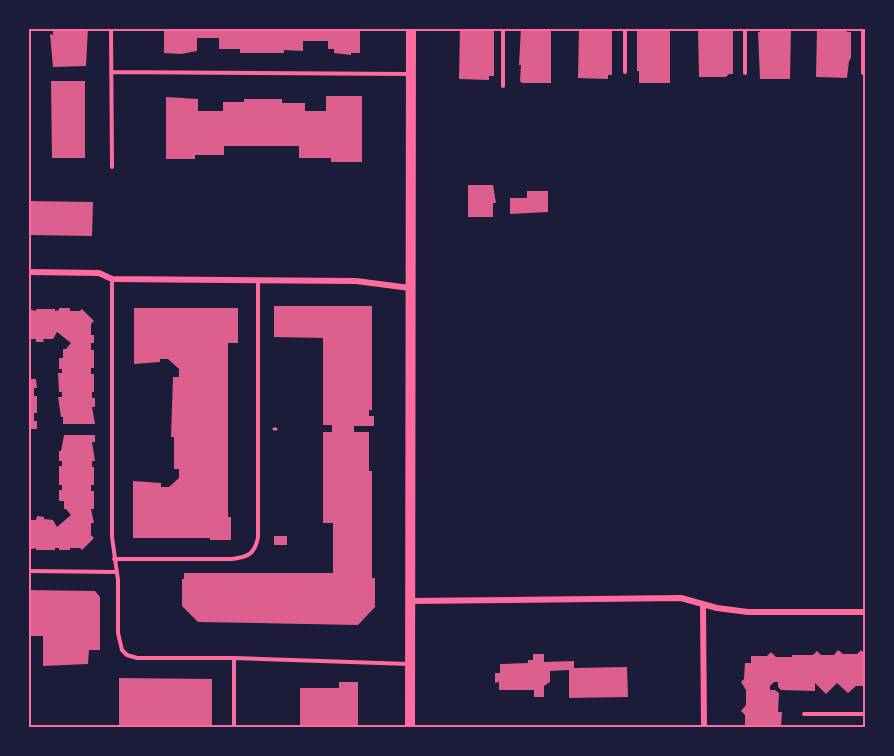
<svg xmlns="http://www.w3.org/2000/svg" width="894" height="756" font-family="'Fira Sans Condensed',sans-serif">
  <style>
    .building { fill: #dd5f8e }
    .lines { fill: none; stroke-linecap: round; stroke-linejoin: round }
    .path { stroke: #ff6b9d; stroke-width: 3 }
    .service { stroke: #ff6b9d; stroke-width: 4 }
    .minor { stroke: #ff6b9d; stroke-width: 6 }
    .secondary { stroke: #ff6b9d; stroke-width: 10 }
    .neatline { fill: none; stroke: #ff6b9d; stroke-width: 2 }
  </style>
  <rect width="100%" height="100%" fill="#1b1b3a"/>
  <path class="building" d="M53,28H88L86,66L53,67L50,34L53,35Z
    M164,28H360V53H351V55L334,53V49H328V41H303V51L284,50V53H240V49H219V38H197V51L181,54L164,53Z
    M460,28H494V76H489V80L459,79Z
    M521,28H551V83H522L520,81L521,65H519Z
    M579,28H612V75H608V79L578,78Z
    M637,28H670V83H639V71H637Z
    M698,28H733V74H729L726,77H699Z
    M760,28H791L790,79H760L758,32H760Z
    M817,28H847V32H851V58L849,61L847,78L816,77Z
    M51,81H85V158H52Z
    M326,96H362V162H331V158H299V146H224V155H195V159H166V97L198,99V111H223V102H244V99H282V103H305V111H326Z
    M468,185H493L496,203H493V217H468Z
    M527,191H548V212L510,214V198H527Z
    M28,201L93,202L92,236L28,235Z
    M274,306H372V410H369V416H374V426H354V432H369V471H372V578H375V607L358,625L198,622L182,606V579H184V573H333V523H323V432H332V425H323V338L274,337Z
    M59,308H70V311H80L82,309L94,321L91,324V335H94V343H91V350H94V368H91V374H94V392H92V398H95V407H92L95,424H63V417H61L58,397H62V392H59L58,373H62V369H59V358H63V349H66L71,343L57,332L53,339H43L44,342H36V339H28V309L36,311V309H55V311L59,310Z
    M134,308H238V343H228V517H231V540H210V538H133V481L161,483V487H169L179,478V469H174V437H171L173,377H179V369L168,359H160V362L134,364Z
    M28,379H36L37,388H34V396H37V413H34V421H37V429H28Z
    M64,435H95V442H92L95,461H92V467H94V485H91V491H94V509H91L94,523H91V535L94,538L82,550L80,548H70V550H59V548H55V550H36V548L28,550V520H36L37,516L44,517V519L53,520L57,527L71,515L66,509H64V501H59V490H62V485H59V466H62V461H59V451H61Z
    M274,536H287V545H274Z
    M28,590L95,591L100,597V650H89L88,664L43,666V636H28Z
    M838,650L843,654H857L861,650L866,655V686H856L848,693L837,683L826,694L815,683V691L781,690L778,687V682H774L770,686V690H775L779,693L778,712H782L781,728H745V715L741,711L746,705V690L741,682L744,679L745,663H751V656H767L771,652L776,657H792V655H813L817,651L821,655H834Z
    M533,654H544V662L574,661V668L627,667L628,697L569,698V670L550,671V682L544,686V697H534V690H499V682L495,683V673H500V664L528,663V660H533Z
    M119,678L212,679V728H119Z
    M339,682H358V728H300V688H339Z"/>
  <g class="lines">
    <path class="path" d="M274,429H276"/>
    <path class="service" d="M111,28L112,167
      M503,28V86
      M625,28V72
      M863,28V73
      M111,72L411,74
      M745,73V28
      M112,279V537L118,580V633L122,650L127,655L137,658H234L409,664
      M114,559H232C248,557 255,554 258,537V281
      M28,571L117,572
      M28,657V700
      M234,658V728
      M804,714H866"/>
    <path class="minor" d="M28,272L99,273L112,279L356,281L410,288
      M410,601L681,598L717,608L748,612H866
      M703,604L704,728"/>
    <path class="secondary" d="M410,728L411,28"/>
  </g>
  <rect width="894" height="756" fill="none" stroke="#1b1b3a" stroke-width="60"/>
  <rect x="30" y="30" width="834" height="696" class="neatline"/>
</svg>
